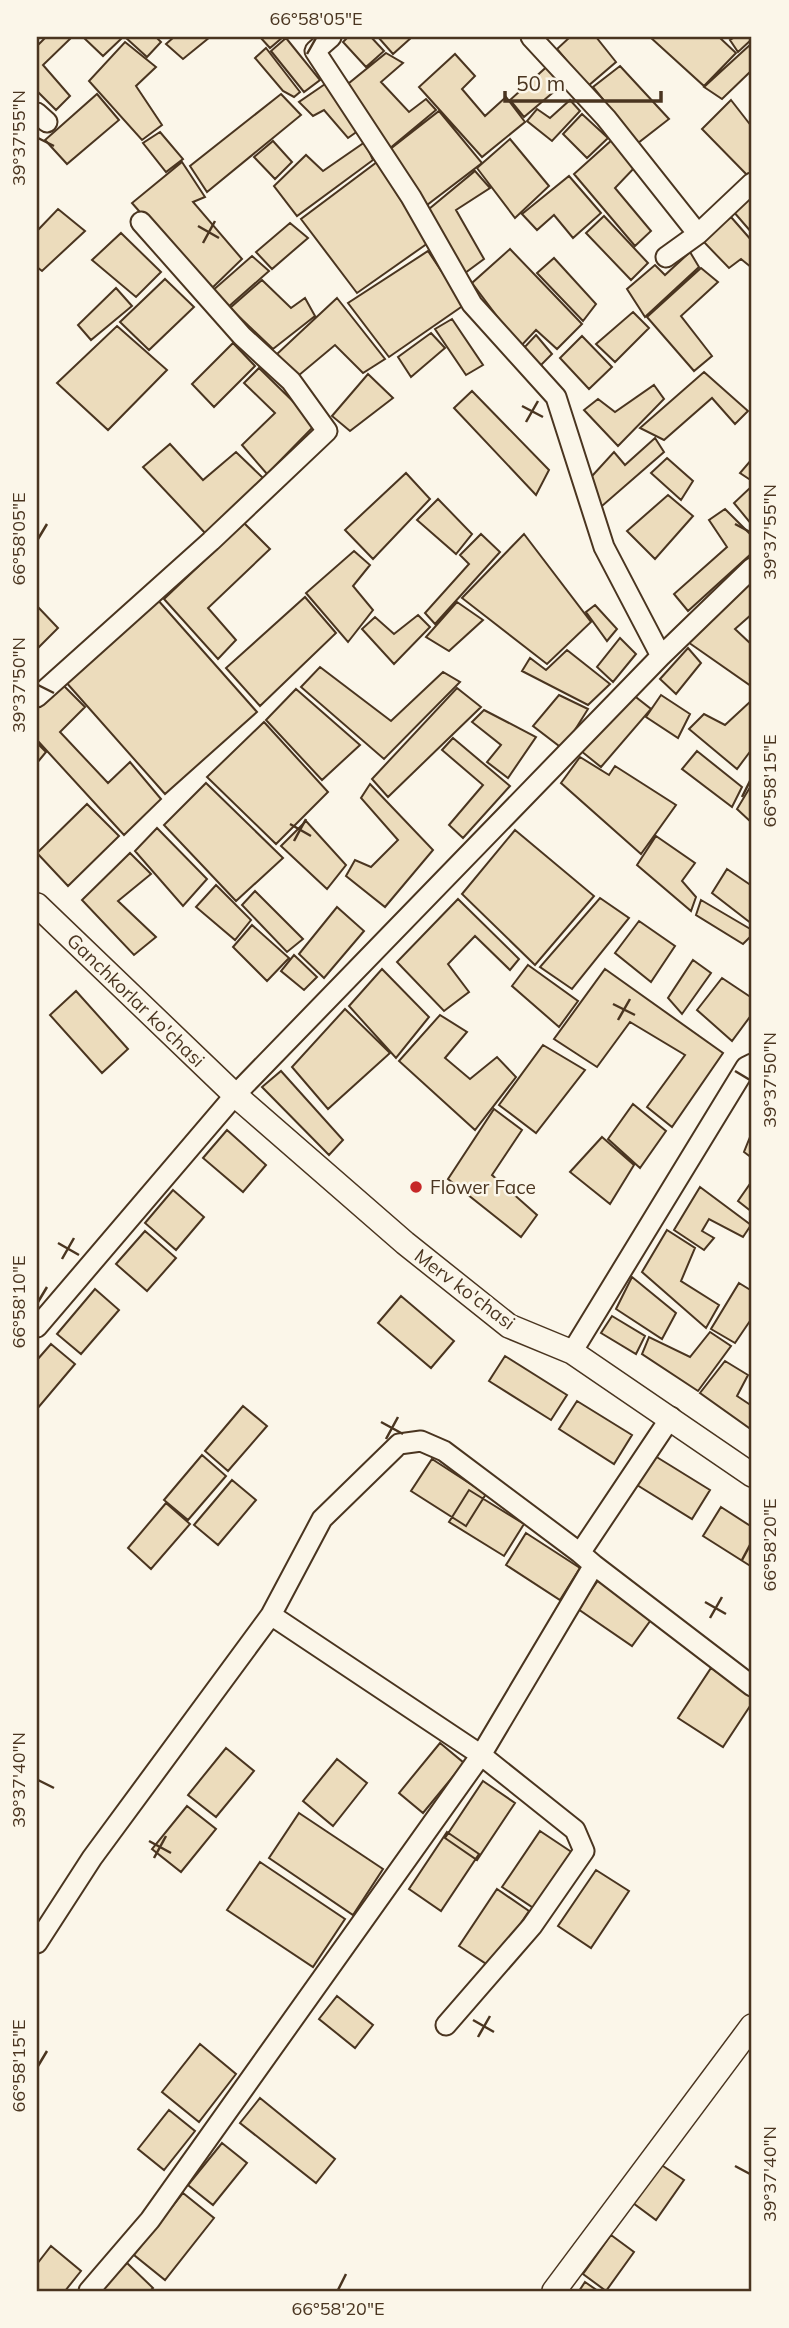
<svg xmlns="http://www.w3.org/2000/svg" width="789" height="2328" font-family="Mulish,sans-serif">
  <style>
    .building { fill: #ecdcbc; stroke: #4a3520; stroke-width: 2 }
    .lines { fill: none; stroke-linecap: round; stroke-linejoin: round }
    .minor-casing { stroke: #4a3520; stroke-width: 23 }
    .tertiary-casing { stroke: #4a3520; stroke-width: 26 }
    .minor { stroke: #fbf6e9; stroke-width: 19 }
    .tertiary { stroke: #fbf6e9; stroke-width: 23 }
    .ticks { fill: none; stroke: #4a3520; stroke-width: 2.5 }
    .poi-dot { fill: #c62828; stroke: #fbf6e9; stroke-width: 2.5 }
    .labels { text-anchor: middle; dominant-baseline: central; stroke-width: 5; stroke-linejoin: round; paint-order: stroke }
    .street-label { font-size: 19px; fill: #4a3520; stroke: #fbf6e9 }
    .poi-label { font-size: 19px; fill: #4a3520; stroke: #fbf6e9; text-anchor: start }
    .neatline { fill: none; stroke: #4a3520; stroke-width: 2.5 }
    .ticks-label { font-size: 18px; text-anchor: middle; fill: #4a3520 }
  </style>
  <rect width="100%" height="100%" fill="#fbf6e9"/>
  <path class="building" d="M46,37H72L43,65L70,96L56,110L37,91V46Z
    M83,37H121L122,38L103,56Z
    M125,37H156L161,42L147,57Z
    M174,37H210L183,59L166,44Z
    M260,37H283L270,48Z
    M348,37H371L384,51L366,67L343,42Z
    M378,37H412L393,54Z
    M570,37H596L616,62L588,86L557,49Z
    M650,37H719L736,53L704,86Z
    M735,37H752V39L738,52L730,40Z
    M286,38L320,80L304,92L271,51Z
    M125,42L156,67L136,86L162,125L142,140L89,81Z
    M752,43V70L722,99L704,87Z
    M266,48L300,92L294,97L283,91L255,58Z
    M386,53L403,63L381,82L409,112L426,99L436,110L389,149L343,88Z
    M455,54L475,76L462,89L485,116L506,97L525,122L482,157L419,87Z
    M552,62L569,79L524,117L510,100Z
    M620,66L669,119L638,143L593,87Z
    M328,82L362,128L348,138L324,110L313,116L299,102Z
    M97,94L119,120L67,164L45,140Z
    M281,94L301,115L207,192L190,166Z
    M570,100L580,111L552,141L527,121L537,109L550,118Z
    M731,100L752,127L751,179L702,129Z
    M439,111L482,163L427,205L389,150Z
    M582,114L608,138L587,158L563,134Z
    M160,132L183,159L166,172L143,143Z
    M510,139L549,186L515,218L477,168Z
    M613,139L637,165L615,188L651,231L635,246L574,174Z
    M273,141L292,162L275,179L254,157Z
    M365,142L373,160L297,216L274,186L306,155L323,171Z
    M182,162L205,197L193,202L242,259L209,291L132,203Z
    M377,162L428,243L357,293L301,219Z
    M475,171L490,188L456,210L484,259L465,273L429,209Z
    M569,176L601,213L573,238L554,215L537,230L522,214Z
    M752,194V233L733,211Z
    M58,209L85,231L42,271L37,267V231Z
    M604,216L648,263L631,280L586,233Z
    M731,217L752,241V268L741,259L729,268L701,239Z
    M290,223L308,238L272,269L256,252Z
    M121,233L161,272L136,297L92,260Z
    M510,249L582,324L557,349L536,330L520,347L472,283Z
    M428,251L464,305L389,357L348,303Z
    M690,252L699,267L645,317L627,289L655,265L665,275Z
    M252,256L269,271L227,308L211,292Z
    M554,258L596,304L583,321L537,273Z
    M701,268L718,282L681,316L712,356L694,371L647,317Z
    M165,279L194,307L149,350L120,322Z
    M262,280L291,308L305,298L315,316L273,349L230,308Z
    M116,288L132,306L91,340L78,325Z
    M337,298L385,359L363,373L335,345L298,376L277,354Z
    M633,312L649,328L615,362L596,344Z
    M452,319L483,365L466,375L435,329Z
    M117,326L167,370L108,430L57,383Z
    M431,333L445,348L411,377L398,357Z
    M536,335L552,354L537,369L522,350Z
    M582,336L612,367L589,389L560,358Z
    M233,343L255,366L214,407L192,384Z
    M259,368L316,424L267,474L242,445L275,413L244,383Z
    M704,372L748,411L735,424L712,398L664,440L640,428Z
    M368,374L393,398L350,431L332,416Z
    M654,385L664,399L618,446L584,410L598,399L615,412Z
    M472,391L549,470L536,495L454,408Z
    M655,438L664,452L602,506L582,487L614,452L625,465Z
    M170,444L203,480L236,452L263,478L206,534L143,467Z
    M667,458L693,481L681,500L651,473Z
    M752,459V481L740,473Z
    M406,473L430,499L373,559L345,530Z
    M752,486V525L734,503Z
    M668,495L693,516L655,559L627,531Z
    M438,499L472,534L456,554L417,520Z
    M725,509L752,536V553L688,611L674,594L727,547L709,520Z
    M244,523L270,549L208,608L236,640L218,659L164,599Z
    M481,534L500,552L435,624L425,613L469,564L460,555Z
    M524,534L591,622L547,664L462,598Z
    M354,551L370,565L353,586L373,610L348,642L306,593Z
    M752,576V614L735,629L752,645L751,686L685,640Z
    M305,597L336,633L260,706L226,668Z
    M157,599L257,712L165,794L65,681Z
    M457,602L483,620L449,651L426,637Z
    M595,605L617,629L607,641L586,612Z
    M37,606L58,628L37,649Z
    M418,615L430,627L394,664L362,629L375,617L394,634Z
    M620,638L636,654L613,682L597,667Z
    M688,648L701,663L676,694L660,679Z
    M567,650L610,684L588,705L522,671L530,658L546,670Z
    M320,667L391,721L443,672L460,682L384,759L301,687Z
    M62,684L85,707L60,732L108,783L130,762L161,799L124,835L37,740V706Z
    M457,688L481,707L388,797L372,779Z
    M296,689L360,745L322,780L266,720Z
    M632,694L651,709L601,767L581,751Z
    M559,695L588,709L563,749L533,726Z
    M661,695L690,714L678,738L646,717Z
    M752,700V749L737,769L689,729L704,714L725,725Z
    M484,710L536,737L508,778L487,762L501,745L472,722Z
    M264,722L328,792L276,844L207,777Z
    M453,738L510,786L463,838L449,825L483,785L442,750Z
    M37,743L46,752L37,763Z
    M697,751L742,787L732,807L682,769Z
    M580,757L609,775L615,766L676,805L641,854L561,783Z
    M206,783L283,858L236,901L164,825Z
    M370,784L433,850L385,907L346,876L355,860L371,867L398,840L361,798Z
    M752,784V823L737,809Z
    M87,804L119,836L68,886L37,853Z
    M306,821L346,865L327,889L281,846Z
    M157,828L207,879L183,906L135,851Z
    M515,830L594,896L535,965L462,894Z
    M656,836L695,863L682,881L696,897L691,911L637,865Z
    M130,853L151,874L118,901L156,937L134,955L82,900Z
    M727,869L752,886V924L712,893Z
    M216,885L251,920L235,940L196,907Z
    M255,891L303,939L287,952L242,905Z
    M600,898L629,918L572,989L540,967Z
    M458,899L519,959L510,970L475,936L448,964L469,992L444,1011L397,962Z
    M701,900L752,930V935L743,944L696,915Z
    M337,907L364,931L324,978L299,954Z
    M639,921L675,946L651,982L615,953Z
    M252,925L289,958L267,981L233,947Z
    M294,955L317,977L304,990L281,971Z
    M693,960L711,973L682,1014L668,998Z
    M528,965L578,1001L559,1027L512,986Z
    M382,969L429,1017L396,1058L349,1006Z
    M605,969L723,1053L672,1127L647,1107L685,1055L630,1022L597,1067L554,1039Z
    M722,978L752,998V1014L732,1041L697,1010Z
    M76,991L128,1049L102,1073L50,1015Z
    M345,1009L390,1053L328,1109L292,1067Z
    M440,1015L467,1032L445,1058L470,1079L497,1057L516,1077L475,1130L399,1061Z
    M543,1045L585,1070L536,1133L499,1105Z
    M281,1071L343,1140L329,1155L262,1087Z
    M633,1104L666,1131L640,1168L608,1139Z
    M494,1109L522,1130L492,1175L537,1215L521,1237L448,1179Z
    M227,1130L266,1165L243,1192L203,1158Z
    M752,1132V1158L744,1152Z
    M602,1137L634,1165L610,1204L570,1172Z
    M752,1181V1212L738,1201Z
    M700,1187L751,1225L743,1237L709,1219L702,1231L714,1238L704,1250L674,1230Z
    M173,1190L204,1217L176,1250L145,1223Z
    M667,1230L695,1248L681,1281L719,1305L706,1328L642,1272Z
    M145,1231L176,1258L147,1291L116,1264Z
    M632,1277L676,1313L662,1339L616,1309Z
    M739,1283L752,1291V1318L735,1343L711,1329Z
    M95,1289L119,1310L81,1354L57,1334Z
    M401,1296L454,1341L431,1368L378,1323Z
    M612,1316L645,1336L636,1354L601,1333Z
    M710,1332L731,1346L698,1391L642,1354L649,1337L690,1357Z
    M51,1344L75,1364L37,1409V1360Z
    M505,1356L567,1395L551,1420L489,1381Z
    M725,1361L748,1375L737,1396L752,1406V1430L700,1393Z
    M577,1401L632,1435L614,1464L559,1429Z
    M243,1406L267,1426L228,1471L205,1451Z
    M202,1455L226,1476L188,1520L164,1500Z
    M655,1456L710,1490L692,1519L637,1485Z
    M432,1459L486,1494L466,1526L411,1491Z
    M232,1480L256,1500L218,1545L194,1525Z
    M469,1490L524,1524L504,1556L449,1522Z
    M166,1503L190,1524L151,1569L128,1548Z
    M721,1507L752,1527V1567L703,1536Z
    M526,1533L580,1568L560,1600L506,1565Z
    M599,1579L653,1617L632,1646L578,1609Z
    M711,1668L752,1696V1703L723,1747L678,1718Z
    M440,1743L464,1763L423,1813L399,1793Z
    M226,1748L254,1771L216,1817L188,1795Z
    M337,1759L367,1783L333,1826L303,1801Z
    M483,1781L515,1803L477,1860L445,1838Z
    M187,1806L216,1829L181,1872L152,1849Z
    M299,1813L383,1869L353,1915L269,1858Z
    M540,1831L573,1853L535,1909L502,1887Z
    M447,1832L479,1854L441,1911L409,1889Z
    M260,1862L345,1919L313,1967L227,1910Z
    M596,1870L629,1891L591,1948L558,1926Z
    M497,1889L529,1911L491,1967L459,1946Z
    M337,1996L373,2025L355,2048L319,2019Z
    M200,2044L236,2074L199,2122L162,2092Z
    M260,2098L335,2159L316,2183L240,2123Z
    M169,2110L195,2131L164,2170L138,2149Z
    M222,2143L247,2163L213,2205L188,2185Z
    M660,2164L684,2180L656,2220L633,2203Z
    M183,2193L214,2218L165,2280L134,2255Z
    M611,2235L634,2252L606,2291L583,2274Z
    M51,2246L81,2271L65,2291H37V2264Z
    M127,2263L153,2288L150,2291H100Z
    M585,2282L598,2291H579Z"/>
  <g class="lines">
    <defs>
      <path id="minor" d="M331,37L315,51L411,197L472,304L556,397L604,547L661,656
        M531,37L606,118L698,234L666,257
        M37,113L47,122
        M698,234L752,183
        M37,697L211,541L327,431L291,381L242,336L141,222
        M37,1327L235,1095L661,656L752,568
        M572,1352L746,1067L752,1064
        M594,1565L752,1686
        M271,1615L322,1519L399,1444L421,1441L444,1451L580,1553
        M37,1943L92,1858L271,1615L481,1755L575,1830L584,1851L532,1926L446,2025
        M89,2291L150,2220L481,1755L594,1565L580,1553L671,1417"/>
      <path id="tertiary" d="M37,905L235,1095L405,1243L509,1326L572,1352L752,1475
        M554,2291L752,2026"/>
    </defs>
    <use href="#minor" class="minor-casing"/>
    <use href="#tertiary" class="tertiary-casing"/>
    <use href="#minor" class="minor"/>
    <use href="#tertiary" class="tertiary"/>
  </g>
  <path class="ticks" d="M307,54L316,38M38,138L54,146M198,226L219,238M203,243L215,221M522,406L543,417M526,422L538,401M735,524L750,532M38,539L47,524M38,685L54,693M742,797L750,781M290,824L311,836M294,841L306,819M613,1004L635,1015M618,1020L630,999M735,1071L750,1080M58,1243L79,1255M62,1259L74,1238M38,1302L47,1287M381,1422L403,1434M386,1439L398,1417M742,1560L750,1545M705,1602L726,1614M710,1618L722,1597M38,1780L54,1788M149,1841L171,1853M154,1858L166,1836M473,2020L494,2032M478,2037L490,2016M38,2066L47,2051M735,2166L750,2174M338,2290L346,2274"/>
  <circle class="poi-dot" cx="416" cy="1187" r="7"/>
  <g class="labels">
    <g class="street-label">
      <text transform="translate(136 1000) rotate(44)">Ganchkorlar ko'chasi</text>
      <text transform="translate(465 1289) rotate(37)">Merv ko'chasi</text>
    </g>
    <g class="poi-label">
      <text x="430" y="1187">Flower Face</text>
    </g>
  </g>
  <rect width="789" height="2328" fill="none" stroke="#fbf6e9" stroke-width="77"/>
  <path d="M505 91v10h156v-10" fill="none" stroke="#4a3520" stroke-width="3.5"/>
  <text x="516" y="91" font-size="21" fill="#4a3520" stroke="#fbf6e9" stroke-width="5" paint-order="stroke">50 m</text>
  <rect x="38" y="38" width="712" height="2252" class="neatline"/>
  <g class="ticks-label">
    <text x="316" y="25">66°58'05"E</text>
    <text transform="translate(19 138) rotate(-90)" y="6">39°37'55"N</text>
    <text transform="translate(770 532) rotate(-90)" y="6">39°37'55"N</text>
    <text transform="translate(19 539) rotate(-90)" y="6">66°58'05"E</text>
    <text transform="translate(19 685) rotate(-90)" y="6">39°37'50"N</text>
    <text transform="translate(770 781) rotate(-90)" y="6">66°58'15"E</text>
    <text transform="translate(770 1080) rotate(-90)" y="6">39°37'50"N</text>
    <text transform="translate(19 1302) rotate(-90)" y="6">66°58'10"E</text>
    <text transform="translate(770 1545) rotate(-90)" y="6">66°58'20"E</text>
    <text transform="translate(19 1780) rotate(-90)" y="6">39°37'40"N</text>
    <text transform="translate(19 2066) rotate(-90)" y="6">66°58'15"E</text>
    <text transform="translate(770 2174) rotate(-90)" y="6">39°37'40"N</text>
    <text x="338" y="2315">66°58'20"E</text>
  </g>
</svg>
